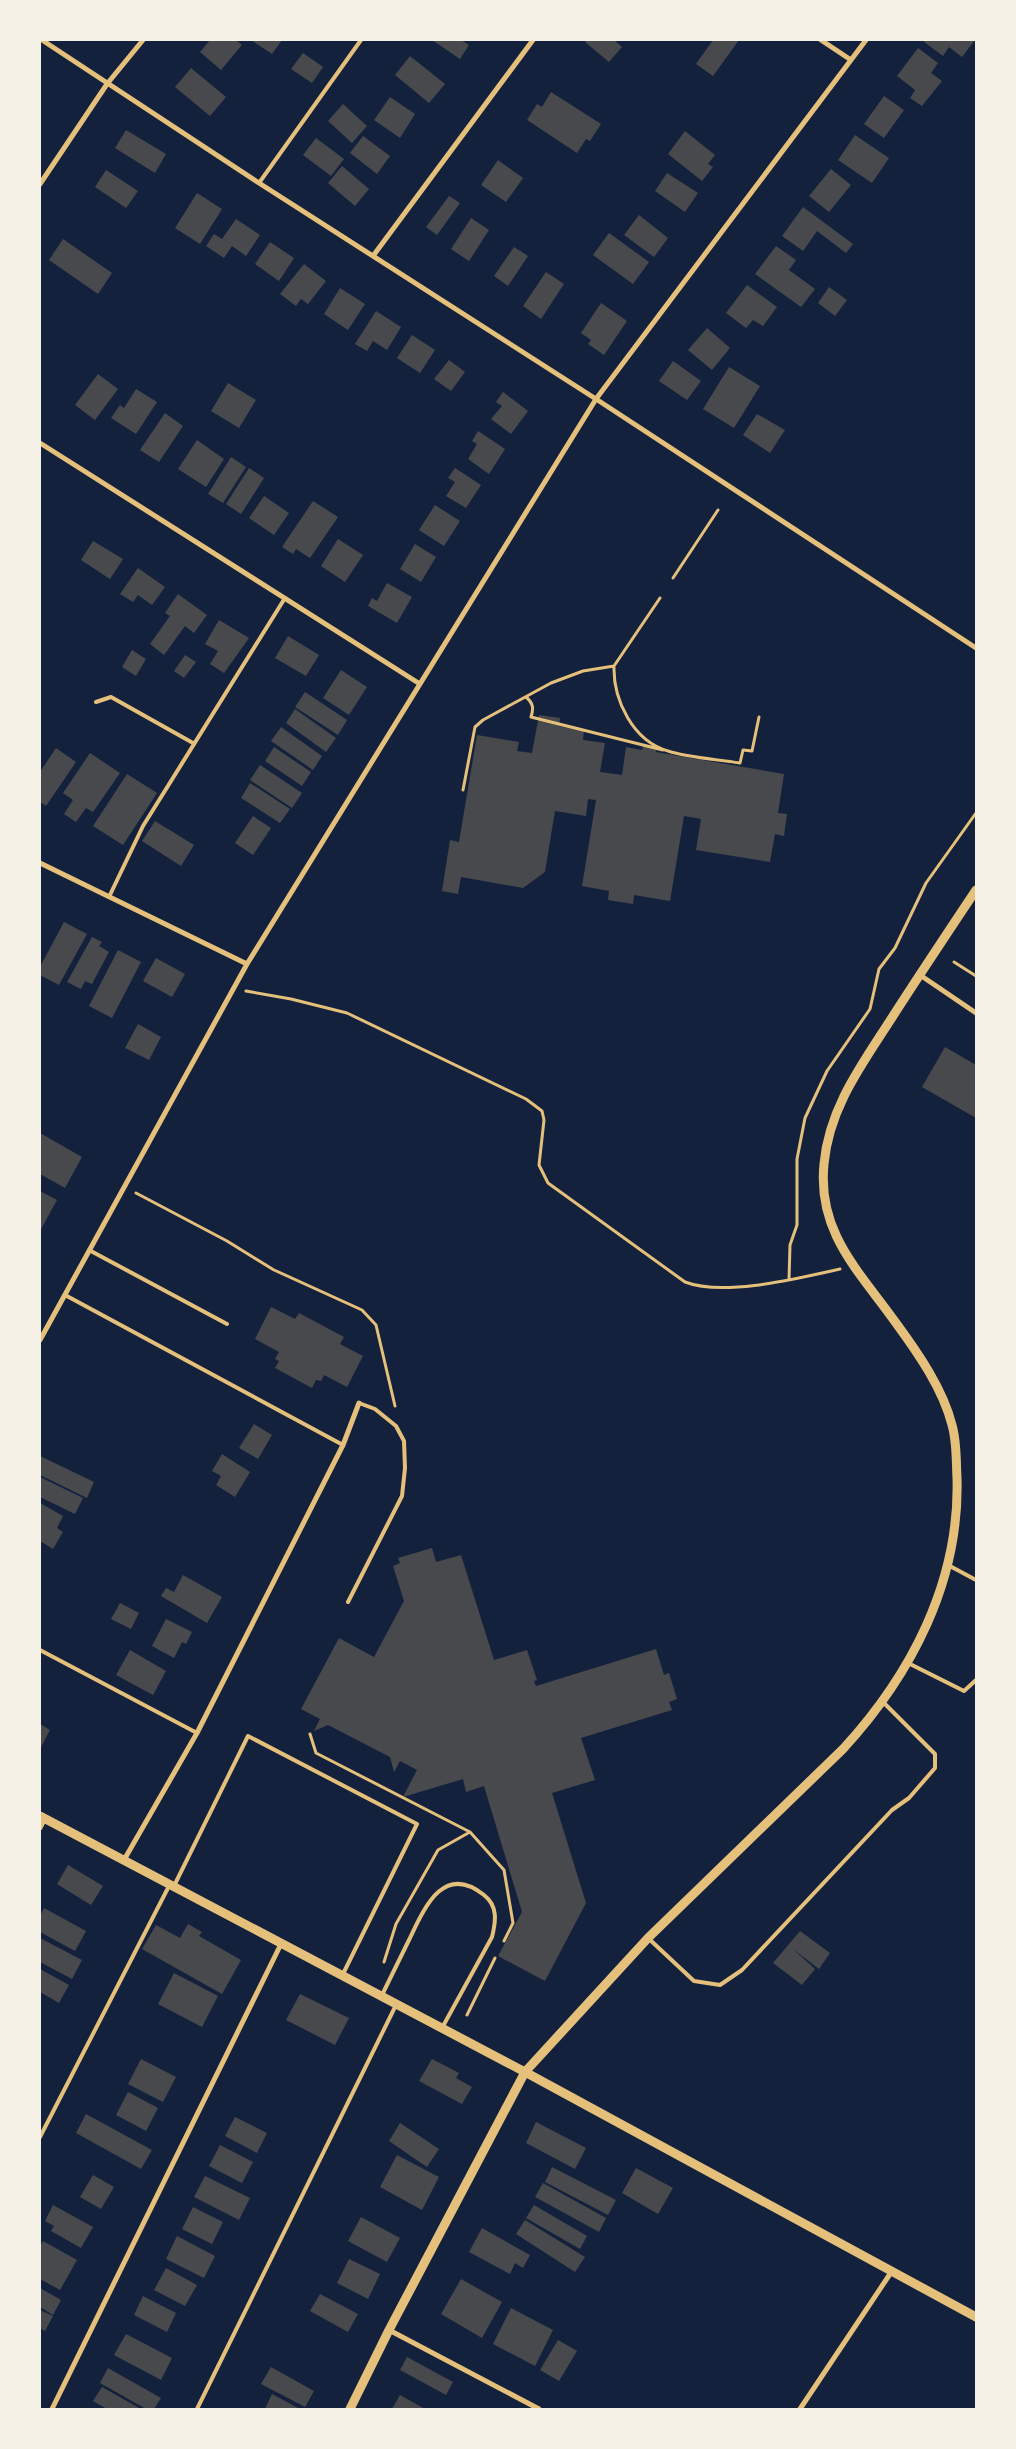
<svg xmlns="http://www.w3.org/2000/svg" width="1016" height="2449" font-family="'Zilla Slab',serif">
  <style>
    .building { fill: #48494c }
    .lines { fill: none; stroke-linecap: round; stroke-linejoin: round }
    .path { stroke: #e5c07b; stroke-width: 3 }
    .service { stroke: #e5c07b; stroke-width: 4 }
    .minor { stroke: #e5c07b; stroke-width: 5 }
    .tertiary { stroke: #e5c07b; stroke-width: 9 }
  </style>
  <rect width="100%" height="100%" fill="#14213d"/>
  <path class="building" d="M210,40H236L242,45L221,70L200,52Z
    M251,40H282L272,54Z
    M432,40H461L469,45L460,59Z
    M587,40H614L622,47L609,62L585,42Z
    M713,40H739L713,76L696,64Z
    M926,40H975L962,57L949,47L943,56L924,42Z
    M918,48L938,63L931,73L942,81L922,106L910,98L915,90L897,76Z
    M303,53L323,67L312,83L291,69Z
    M410,56L445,84L429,103L395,75Z
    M191,68L226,97L210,116L175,87Z
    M551,92L601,124L590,141L586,139L577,153L527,120L537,104L542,107Z
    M884,96L904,110L884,138L864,124Z
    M390,97L415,114L400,138L374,120Z
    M343,104L367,126L352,143L328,121Z
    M126,130L166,154L155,173L115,148Z
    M685,131L715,155L708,164L713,167L702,181L668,154Z
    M855,135L889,158L872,183L838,160Z
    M363,136L390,156L377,174L350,153Z
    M316,138L344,159L331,176L303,155Z
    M498,160L523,178L506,202L481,185Z
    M342,166L369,189L355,206L328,183Z
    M831,169L851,185L829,212L809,196Z
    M106,170L138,191L126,208L95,187Z
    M667,173L698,193L685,212L655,191Z
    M197,193L222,209L200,244L175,228Z
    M449,196L460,203L437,235L426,227Z
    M803,207L853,244L846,253L817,231L803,251L782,236Z
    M639,215L668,238L654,257L624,235Z
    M471,218L489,230L469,261L451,249Z
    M236,219L260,235L246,256L232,246L224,258L206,246L214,234L222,239Z
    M609,233L649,262L633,284L593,255Z
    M63,239L112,273L98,294L49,260Z
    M270,242L294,258L279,281L255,264Z
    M776,246L796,260L789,270L815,289L801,307L755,274Z
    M514,247L528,256L508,286L494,276Z
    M304,264L326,281L308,304L301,299L296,306L280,294Z
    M546,272L564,284L541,319L523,306Z
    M747,285L777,307L763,326L753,320L746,328L726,313Z
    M829,287L847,300L835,316L818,303Z
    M340,288L365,304L348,330L324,314Z
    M601,303L627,321L604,355L588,344L591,340L581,333Z
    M376,311L401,327L387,350L373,341L367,351L355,344Z
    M707,328L730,348L712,370L688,350Z
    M412,335L435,350L420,373L397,358Z
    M449,360L465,372L451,391L434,379Z
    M673,361L701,381L687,400L659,381Z
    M729,367L760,386L734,428L703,409Z
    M98,374L118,389L95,420L75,405Z
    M228,383L256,400L239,428L211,411Z
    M136,389L157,402L136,434L111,418L120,405L124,408Z
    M503,392L528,411L511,434L491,419L502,406L496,402Z
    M165,413L183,426L159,462L140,450Z
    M757,414L785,430L770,453L743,435Z
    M478,431L505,449L489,474L468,459L477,444L472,441Z
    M197,440L224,459L206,487L178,469Z
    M231,457L246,467L223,503L208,494Z
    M249,468L264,478L241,514L226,504Z
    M455,468L481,485L466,508L446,496L455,482L448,478Z
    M264,496L289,513L274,535L249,518Z
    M313,501L338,517L310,558L296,549L293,554L282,547Z
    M435,505L460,521L444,546L419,530Z
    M338,539L363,555L345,582L321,566Z
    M93,541L123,559L110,579L81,560Z
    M415,544L436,557L421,582L400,569Z
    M138,568L165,587L152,605L138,595L133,602L120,594Z
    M387,583L412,597L397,623L368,606L372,598L377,601Z
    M178,594L207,615L194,633L185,626L164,655L150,644L170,616L165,613Z
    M219,620L249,638L224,673L210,664L218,651L205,644Z
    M288,636L319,655L306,676L275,658Z
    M132,650L146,659L136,676L122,667Z
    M185,655L196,662L184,678L174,671Z
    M341,670L367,687L349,715L323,698Z
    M305,692L347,720L338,735L295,707Z
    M295,709L336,738L326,752L286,723Z
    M539,715L560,718L559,726L584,730L583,740L605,743L600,772L622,775L626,747L642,750L643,746L657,748L656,752L784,774L778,813L787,814L784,836L775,834L770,862L696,850L701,819L684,816L670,901L634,895L633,904L608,900L609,891L582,886L596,800L588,799L586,816L555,811L545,872L523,888L461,877L458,894L442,891L450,840L459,842L477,735L519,742L517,751L532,753Z
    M281,727L322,756L313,770L271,741Z
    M274,747L311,772L302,786L265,761Z
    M56,748L76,762L46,806L40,802V772Z
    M90,753L120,773L93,812L86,808L76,822L64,814L73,800L63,793Z
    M260,765L302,793L292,808L250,780Z
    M127,774L157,793L123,845L93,826Z
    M250,783L290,809L280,823L241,798Z
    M253,816L271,828L253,855L235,843Z
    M155,821L194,845L181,866L142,841Z
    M64,922L87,934L59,985L40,975V967Z
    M92,937L102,942L99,946L109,952L92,984L85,981L81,989L67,982Z
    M118,950L141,962L112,1018L89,1006Z
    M156,958L185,974L172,997L143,981Z
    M138,1024L161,1037L149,1060L125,1048Z
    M945,1047L976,1065V1118L922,1087Z
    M40,1133L82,1157L65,1188L40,1174Z
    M40,1191L57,1200L40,1231Z
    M271,1307L295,1319L299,1313L344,1337L340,1344L363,1356L347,1387L324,1375L321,1381L316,1380L312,1388L275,1368L279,1361L275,1359L279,1352L255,1339Z
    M254,1424L272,1435L258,1459L239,1448Z
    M222,1454L250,1472L235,1497L216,1485L221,1476L212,1471Z
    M40,1456L94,1482L87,1498L40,1475Z
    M40,1477L83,1498L75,1514L40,1497Z
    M40,1503L63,1516L57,1528L63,1532L53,1549L40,1541Z
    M432,1548L436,1562L461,1555L494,1660L527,1650L537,1680L534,1681L536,1686L656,1649L664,1675L669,1673L677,1699L669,1702L672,1710L581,1738L595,1780L552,1793L586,1903L545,1981L498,1956L522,1912L484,1786L466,1792L463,1779L403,1797L417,1770L400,1761L394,1772L390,1757L328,1725L314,1731L320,1719L301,1709L339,1638L374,1657L404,1601L393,1566L400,1563L398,1558Z
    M183,1575L222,1597L207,1623L161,1596L166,1588L174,1592Z
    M120,1603L139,1613L131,1629L111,1619Z
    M166,1619L192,1632L186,1644L182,1642L174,1658L152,1646Z
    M130,1650L166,1671L153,1695L116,1675Z
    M40,1724L50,1730L40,1749Z
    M68,1865L103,1886L91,1905L57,1884Z
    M44,1908L86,1931L75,1951L40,1932V1916Z
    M188,1924L202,1932L199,1936L241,1960L222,1994L142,1949L156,1925L180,1938Z
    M800,1931L830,1953L819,1969L793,1949L815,1969L802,1985L773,1963Z
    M40,1938L82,1960L72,1979L40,1962Z
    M40,1969L69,1985L59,2003L40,1992Z
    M174,1973L218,1996L202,2027L158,2004Z
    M300,1994L349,2018L335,2045L286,2020Z
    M141,2059L176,2077L163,2102L128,2084Z
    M432,2059L459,2073L456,2078L472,2087L462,2104L419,2081Z
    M128,2092L158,2108L146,2131L116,2115Z
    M86,2114L152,2150L141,2169L76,2133Z
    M235,2117L267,2133L257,2153L225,2136Z
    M536,2122L586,2148L575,2169L526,2143Z
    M400,2123L439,2149L427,2167L389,2141Z
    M220,2145L253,2162L242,2183L209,2166Z
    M397,2155L439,2177L422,2210L380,2187Z
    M552,2167L616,2200L608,2215L545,2182Z
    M636,2168L673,2188L658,2214L622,2193Z
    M93,2175L114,2187L101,2209L80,2197Z
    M205,2176L250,2198L239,2220L194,2197Z
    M543,2183L606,2218L599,2232L535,2197Z
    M53,2205L93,2227L81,2248L51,2231L54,2226L45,2221Z
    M534,2205L587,2236L580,2249L526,2218Z
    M193,2207L223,2222L212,2244L182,2229Z
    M361,2217L400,2238L387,2262L348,2241Z
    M525,2220L585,2257L575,2272L516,2234Z
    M482,2228L530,2255L523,2268L515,2263L510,2274L469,2252Z
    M177,2236L215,2256L204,2278L166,2259Z
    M43,2241L77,2260L60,2290L40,2279V2246Z
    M349,2259L380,2274L368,2299L337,2283Z
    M166,2268L197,2285L185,2306L154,2290Z
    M461,2279L502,2302L482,2338L441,2314Z
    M40,2288L61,2300L53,2315L40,2307Z
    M320,2294L358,2314L348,2332L310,2311Z
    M143,2296L176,2313L167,2332L134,2315Z
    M511,2308L553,2330L535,2366L493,2344Z
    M40,2310L53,2316L45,2331L40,2328Z
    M126,2334L172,2358L161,2380L114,2355Z
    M558,2340L577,2351L559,2381L540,2370Z
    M407,2357L453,2382L446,2395L400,2370Z
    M271,2367L314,2391L305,2407L261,2384Z
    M108,2368L161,2398L154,2409H146L100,2383Z
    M102,2387L141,2409H107L93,2401Z
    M272,2394L300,2409H265Z
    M400,2395L425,2409H392Z"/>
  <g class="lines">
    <path class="path" d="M673,578L718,510
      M614,666C613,700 633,741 668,751C690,758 716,759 740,763L743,750L752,751L759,717
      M526,697C533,703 534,708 531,717L663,750
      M463,790L475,727L483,720L551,683L583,671L614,666L660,598
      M954,962L976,976
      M246,991L291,999L347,1013L526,1099L542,1111L544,1120L539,1165L548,1183L685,1282C724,1297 799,1278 840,1269
      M136,1193L227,1241L274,1270L362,1310L376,1325L395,1406
      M789,1280L790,1245L797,1225V1159L805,1118L827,1071L870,1009L879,969L895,948L926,883L976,813
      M310,1734L316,1753L470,1832L504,1870L513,1923L504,1941
      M384,1962L396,1924L438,1850L470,1832
      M467,2015L495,1958"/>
    <path class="service" d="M259,183L361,40
      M96,702L111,697L193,743
      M109,897L143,826L285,598
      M89,1250L227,1324
      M65,1295L343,1445
      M948,1565L976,1580
      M348,1602L402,1496L405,1468L404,1441L396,1426L375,1409L359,1403
      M40,1650L197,1733
      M908,1663L964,1691L976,1680
      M174,1886L248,1736L417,1824L342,1976
      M648,1938L694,1981L720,1985L742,1970L892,1810L909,1798L935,1768V1754L883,1702
      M382,1995C391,1977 400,1958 409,1940C424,1909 443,1862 484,1895C498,1906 496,1921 492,1937L442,2028
      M40,2137L169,1886
      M197,2409L396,2005"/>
    <path class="minor" d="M42,40L259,183L596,399L976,648
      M821,40L851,60
      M40,184L107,84L143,40
      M373,256L533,40
      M40,443L420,684
      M40,863L247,964
      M920,975L976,1013
      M40,1340L247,964L596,399L866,40
      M40,1828L45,1818
      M124,1860L197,1733L343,1445L359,1403
      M389,2330L539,2409
      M52,2409L281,1944
      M800,2409L892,2271"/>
    <path class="tertiary" d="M40,1816L525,2072L976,2317
      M350,2409L389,2330L525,2072L648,1938L843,1749C911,1675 960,1582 957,1478C956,1461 957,1442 952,1425C943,1389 918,1353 896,1323C860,1272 817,1233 824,1164C829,1107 863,1063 893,1016C920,974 948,932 976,890"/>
  </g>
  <rect width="1016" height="2449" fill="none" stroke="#f6f1e7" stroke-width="82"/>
</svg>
